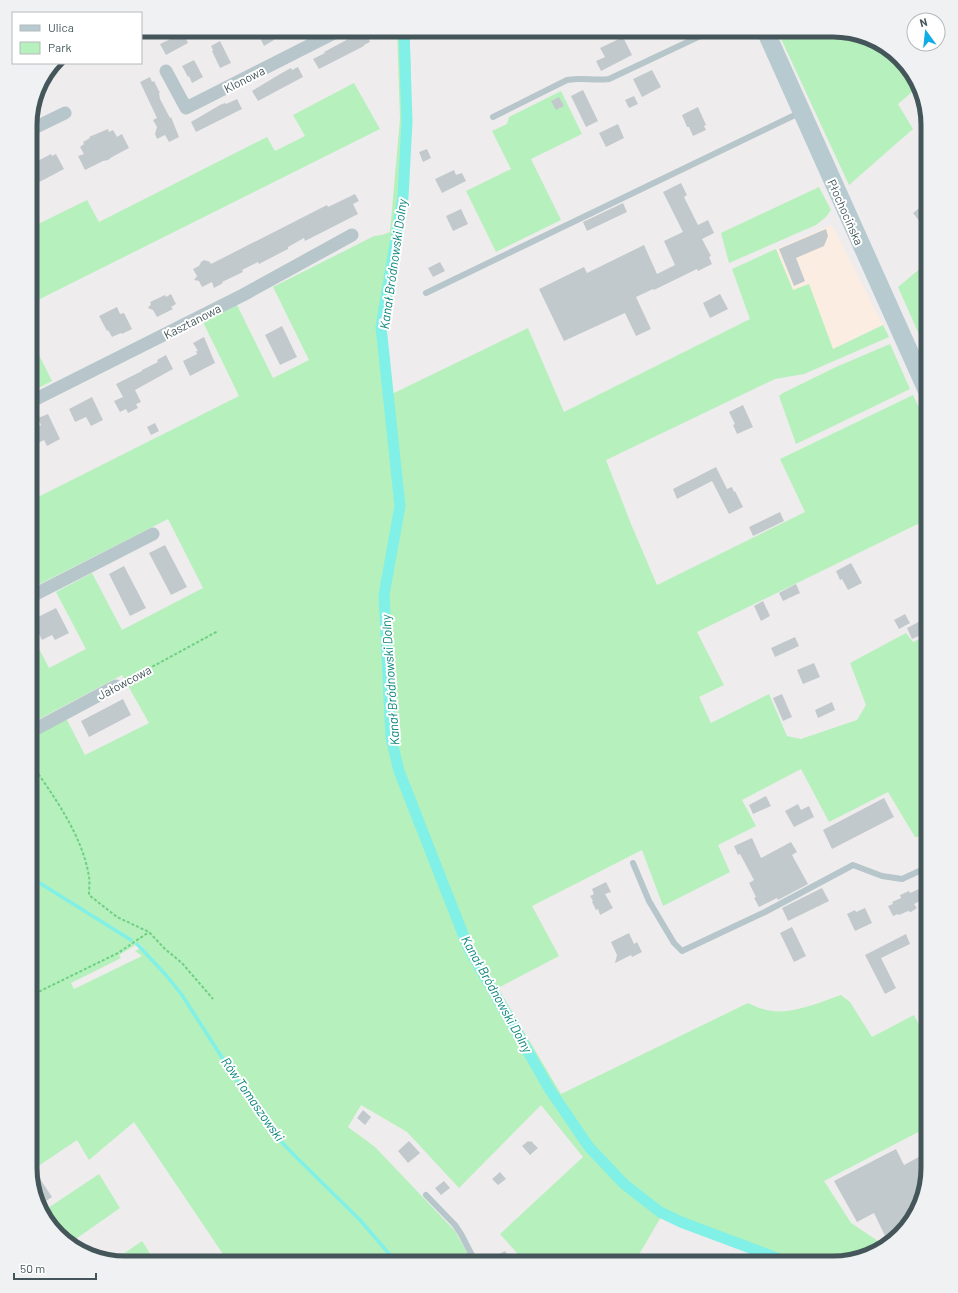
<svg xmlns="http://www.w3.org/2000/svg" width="958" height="1293" font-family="Barlow,sans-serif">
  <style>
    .commercial { fill: #fcede2 }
    .green { fill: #b6f0bc; fill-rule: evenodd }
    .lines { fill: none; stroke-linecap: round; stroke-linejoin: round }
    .stream { stroke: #81f0e6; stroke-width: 3.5 }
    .canal { stroke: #81f0e6; stroke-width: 11 }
    .building { fill: #c2c9cc }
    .path { stroke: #6dd082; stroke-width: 2; stroke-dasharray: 3 2; stroke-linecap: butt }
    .lane { stroke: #b6c6ca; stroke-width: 6 }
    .street { stroke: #b6c6ca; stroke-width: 13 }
    .secondary { stroke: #b6cad0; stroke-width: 18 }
    .labels { text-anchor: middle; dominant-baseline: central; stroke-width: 4; stroke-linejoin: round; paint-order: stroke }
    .street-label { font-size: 12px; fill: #44565a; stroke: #fff }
    .water-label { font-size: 13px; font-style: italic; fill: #08857a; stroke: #fff }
    .rim { fill: none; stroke: #44565a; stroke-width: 5 }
  </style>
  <rect width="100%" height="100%" fill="#efeced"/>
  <path class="commercial" d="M832,225L883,325L833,349L809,284L793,290L776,249Z"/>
  <path class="green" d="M397,30H409L411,70L409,154L402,223L386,339L392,394L528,328L564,412L750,319L732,269L776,249L793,290L809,284L833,349L883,325L889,337L804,374L775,379L606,460L631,524L657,585L805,512L780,459L913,395L928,427V519L697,632L724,685L699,697L711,723L769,694L787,736L801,739L857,720L866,705L850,663L906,633L913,642L928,635V837H915L888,792L829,822L801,769L742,800L756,826L718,845L730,872L663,906L642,850L532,906L559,956L498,988L561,1094L748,1003C753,1005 758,1008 763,1009C787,1017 818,1003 841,995L850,1002L872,1037L914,1015L928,1043V1127L824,1181L851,1223L884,1245L887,1243L880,1250L833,1263H777L661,1217L634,1263H523L516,1252L500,1234L583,1157L541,1105L459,1188L407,1132L361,1105L348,1127L375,1147L455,1231L473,1263H229L134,1122L89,1160L77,1140L31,1171L30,737L66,718L85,755L149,723L122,675L30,724V631L49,668L86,649L56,592L92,573L122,630L203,588L168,519L30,589V501L239,396L203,322L237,305L273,378L309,360L273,287L374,236L382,235L390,232L400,119ZM139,943L143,947L135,951L142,956L74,989L71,983L121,958L119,955Z
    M777,30H839L880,43L915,78L918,87L898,104L913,129L849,185Z
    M354,83L380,129L30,304V228L87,200L99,222L267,137L275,151L305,136L293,115Z
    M561,91L582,134L531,159L561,220L496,252L466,191L511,169L492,131L507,124L509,117Z
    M819,187L831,210L826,217L816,225L729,263L721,233Z
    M928,262V347L925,348L898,287Z
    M30,337L52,381L30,392Z
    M890,344L910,389L796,444L779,396L783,393L836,367Z
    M99,1174L120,1208L70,1243L43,1216L42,1212Z
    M142,1241L156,1263H119L113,1261Z"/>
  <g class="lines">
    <path class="stream" d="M30,877L131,940
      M137,944L166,975L182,995L241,1087L273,1133L296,1157L360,1220L397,1263"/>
    <path class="canal" d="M404,30L407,122L403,197L381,327L400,506L384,595L391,738L399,771L468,947L550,1090L589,1147L624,1184L660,1212L681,1222L790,1263"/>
  </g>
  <path class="building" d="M256,30H269L274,40L264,46Z
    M183,33L188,43L166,55L160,44Z
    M366,33L370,42L364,45V46L319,69L313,59L325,53L324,52L352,37L353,39Z
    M623,37L632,55L601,71L596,61L605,57L600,48Z
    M220,41L231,63L220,68L212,51L213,50L211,46Z
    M194,60L203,77L192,83L189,76L188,77L182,66Z
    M298,67L303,77L258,101L252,91L280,74L291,68L292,70Z
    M652,70L661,87L642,97L633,79Z
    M150,77L152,82L154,81L160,93H159L160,99L170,118L171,117L179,137L169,142L165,135L157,139L155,134L157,127L153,120L157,118L140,82Z
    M583,90L598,121L586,127L571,96Z
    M634,96L638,104L629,108L625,100Z
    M559,97L564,106L556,110L551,101Z
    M237,99L242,109L196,132L191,122L220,105L225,103L226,104Z
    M698,107L706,125L704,126L706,130L693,136L689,127H687L682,115Z
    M618,124L624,138L606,147L599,133Z
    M108,129L109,132L113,130L117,137L122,134L129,148L112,157L108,160L103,161L85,170L78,156L84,154L80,147L84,144L83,142L90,138L89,137Z
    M427,149L431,158L423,162L419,152Z
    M51,154L52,156L56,154L64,169L30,187V165Z
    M454,170L456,175L462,173L466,181L442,193L435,179Z
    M681,183L687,195L684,197L698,225L708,220L714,233L702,239L711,256L709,257L712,264L698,271L697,269L654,290L653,289L636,297L651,329L636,336L625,313L564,341L539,289L584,267L587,273L644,245L657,274L675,265L664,241L683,232L663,192Z
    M355,194L359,201L353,204L358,214L305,241L304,238L288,247V249L259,264L258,262L242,270L243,272L222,282L223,283L214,288L212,282L202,287L199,281L194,280L197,276L193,269L199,266L201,262L204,260L210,262L211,264L327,205L328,207Z
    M928,201V232L913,213Z
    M623,203L627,212L587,231L583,222Z
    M461,209L468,224L453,231L446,216Z
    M826,229L828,236L824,246L796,258L805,281L794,286L779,249Z
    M440,262L445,271L433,277L428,268Z
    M171,294L176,304L171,307L173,309L157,317L153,310L148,308L151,304L150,302L165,295L166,297Z
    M720,294L728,309L710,318L703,303Z
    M117,307L120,314L124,313L132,329L122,334L121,333L112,337L108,330L107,331L99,316Z
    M282,326L297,357L280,365L265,335Z
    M204,337L215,363L190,376L183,361L197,354L196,351H198L193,343Z
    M166,355L173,369L135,390L141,402L136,404L138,408L128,413L126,409L120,412L114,401L123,397L116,384L142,371V370L158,362L157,360Z
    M92,397L103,420L91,426L86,417L75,422L69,409Z
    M743,405L753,427L737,434L733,425L735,424L729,412Z
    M48,414L60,439L47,446L44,440L30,447V430L41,425L38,418Z
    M155,423L159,431L151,435L147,427Z
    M716,467L727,489L732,487L734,492L735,491L743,507L729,514L712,481L677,499L673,489Z
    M780,512L784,521L753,536L749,527Z
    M165,545L187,587L171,595L149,553Z
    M851,563L862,583L848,590L842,579L840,580L836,571Z
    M124,566L146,608L130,616L109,574Z
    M796,584L800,593L783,601L779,593Z
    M763,601L770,616L761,621L754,606Z
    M56,608L69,633L55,640L52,635L42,640L32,620Z
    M905,614L910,623L899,629L894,620Z
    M928,617V632L912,639L907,628Z
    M795,637L799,646L775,657L771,648Z
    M814,663L820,677L803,684L797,670Z
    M782,694L792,717L783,721L773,698Z
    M123,699L131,715L89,737L81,721Z
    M832,702L835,710L818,718L815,710Z
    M766,796L771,806L753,814L749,805Z
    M884,798L894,817L832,849L823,830Z
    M798,804L801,810L809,806L814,817L794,827L785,811Z
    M752,838L761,858L791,842L797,852L792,855L808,884L778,900L777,898L759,907L754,898L756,897L749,883L754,880L740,854L738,855L734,846Z
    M606,882L611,892L605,894L613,908L600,915L598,909L596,910L592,902L593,901L590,896L594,894L592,889Z
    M928,885V897L914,904L917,908L911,912L908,911L899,915L898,914L893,916L888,906L893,904L892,902L901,898L900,895L909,891L910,893Z
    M822,888L829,901L788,921L782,908Z
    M865,908L872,923L855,931L847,914L855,910L856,912Z
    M792,927L806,956L794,962L780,933Z
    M629,933L634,944L637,942L642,952L632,957L631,955L615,963L617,955L611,942Z
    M906,934L910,944L881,958L896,988L885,994L865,955Z
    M363,1110L371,1117L365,1125L357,1118Z
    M409,1141L420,1153L408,1163L398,1151Z
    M528,1141L530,1142L531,1141L538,1148L530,1155L522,1146Z
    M896,1149L904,1165L928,1152V1168L915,1215L894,1236L887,1240L874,1213L857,1222L834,1181Z
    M30,1165H31L52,1197L40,1205Z
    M500,1172L506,1179L498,1185L492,1179Z
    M444,1181L450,1188L441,1195L435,1188Z
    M505,1251L512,1263H499L495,1256Z"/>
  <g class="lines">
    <path class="path" d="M126,681L218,631
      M30,762C53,795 83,836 89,877C90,882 89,889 89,895L117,917L149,932L165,949L182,963L213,999
      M30,996L118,953L149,932"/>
    <path class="lane" d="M493,117L567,80C584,77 593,81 609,79L713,30
      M426,293L799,113
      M633,863L649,901L674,943L682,951L765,912L853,865L882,876L902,879L928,867
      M426,1195L455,1225L461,1234L476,1263"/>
    <path class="street" d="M166,71L186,108L340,30
      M30,130L65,113
      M30,402L243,295L352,235
      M30,597L153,534
      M30,732L116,686"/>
    <path class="secondary" d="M765,30L928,393"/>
  </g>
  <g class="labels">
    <g class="street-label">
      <text transform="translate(244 79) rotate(-27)">Klonowa</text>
      <text transform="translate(846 212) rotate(66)">Płochocińska</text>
      <text transform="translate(192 321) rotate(-27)">Kasztanowa</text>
      <text transform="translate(124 682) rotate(-28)">Jałowcowa</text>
    </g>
    <g class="water-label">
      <text transform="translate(393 264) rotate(-82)">Kanał Bródnowski Dolny</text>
      <text transform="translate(390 680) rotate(-94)">Kanał Bródnowski Dolny</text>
      <text transform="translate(497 994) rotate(61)">Kanał Bródnowski Dolny</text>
      <text transform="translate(253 1099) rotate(55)">Rów Tomaszowski</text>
    </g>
  </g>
  <path d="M0 0H958V1293H0ZM125 37H833A88 88 0 0 1 921 125V1168A88 88 0 0 1 833 1256H125A88 88 0 0 1 37 1168V125A88 88 0 0 1 125 37Z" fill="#f0f1f2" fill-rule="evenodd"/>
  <path class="rim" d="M125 37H833A88 88 0 0 1 921 125V1168A88 88 0 0 1 833 1256H125A88 88 0 0 1 37 1168V125A88 88 0 0 1 125 37Z"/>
  <rect x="12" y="12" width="130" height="52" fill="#ffffff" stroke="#b4bbbd"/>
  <rect x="20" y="25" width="20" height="6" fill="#b6cad0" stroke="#b4bbbd"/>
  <text x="48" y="32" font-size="12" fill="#44565a">Ulica</text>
  <rect x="20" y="42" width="20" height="12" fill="#b6f0bc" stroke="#b4bbbd"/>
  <text x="48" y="52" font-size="12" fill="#44565a">Park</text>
  <g transform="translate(926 32) rotate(345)"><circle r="19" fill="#ffffff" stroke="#b4bbbd"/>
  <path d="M0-3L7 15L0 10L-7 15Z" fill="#10ace5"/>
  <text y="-6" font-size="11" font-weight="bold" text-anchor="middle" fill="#44565a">N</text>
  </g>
  <path d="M14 1273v6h82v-6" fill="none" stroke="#44565a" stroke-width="2"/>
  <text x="20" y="1273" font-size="12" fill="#44565a" stroke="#ffffff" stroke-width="3" paint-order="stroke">50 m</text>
</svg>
